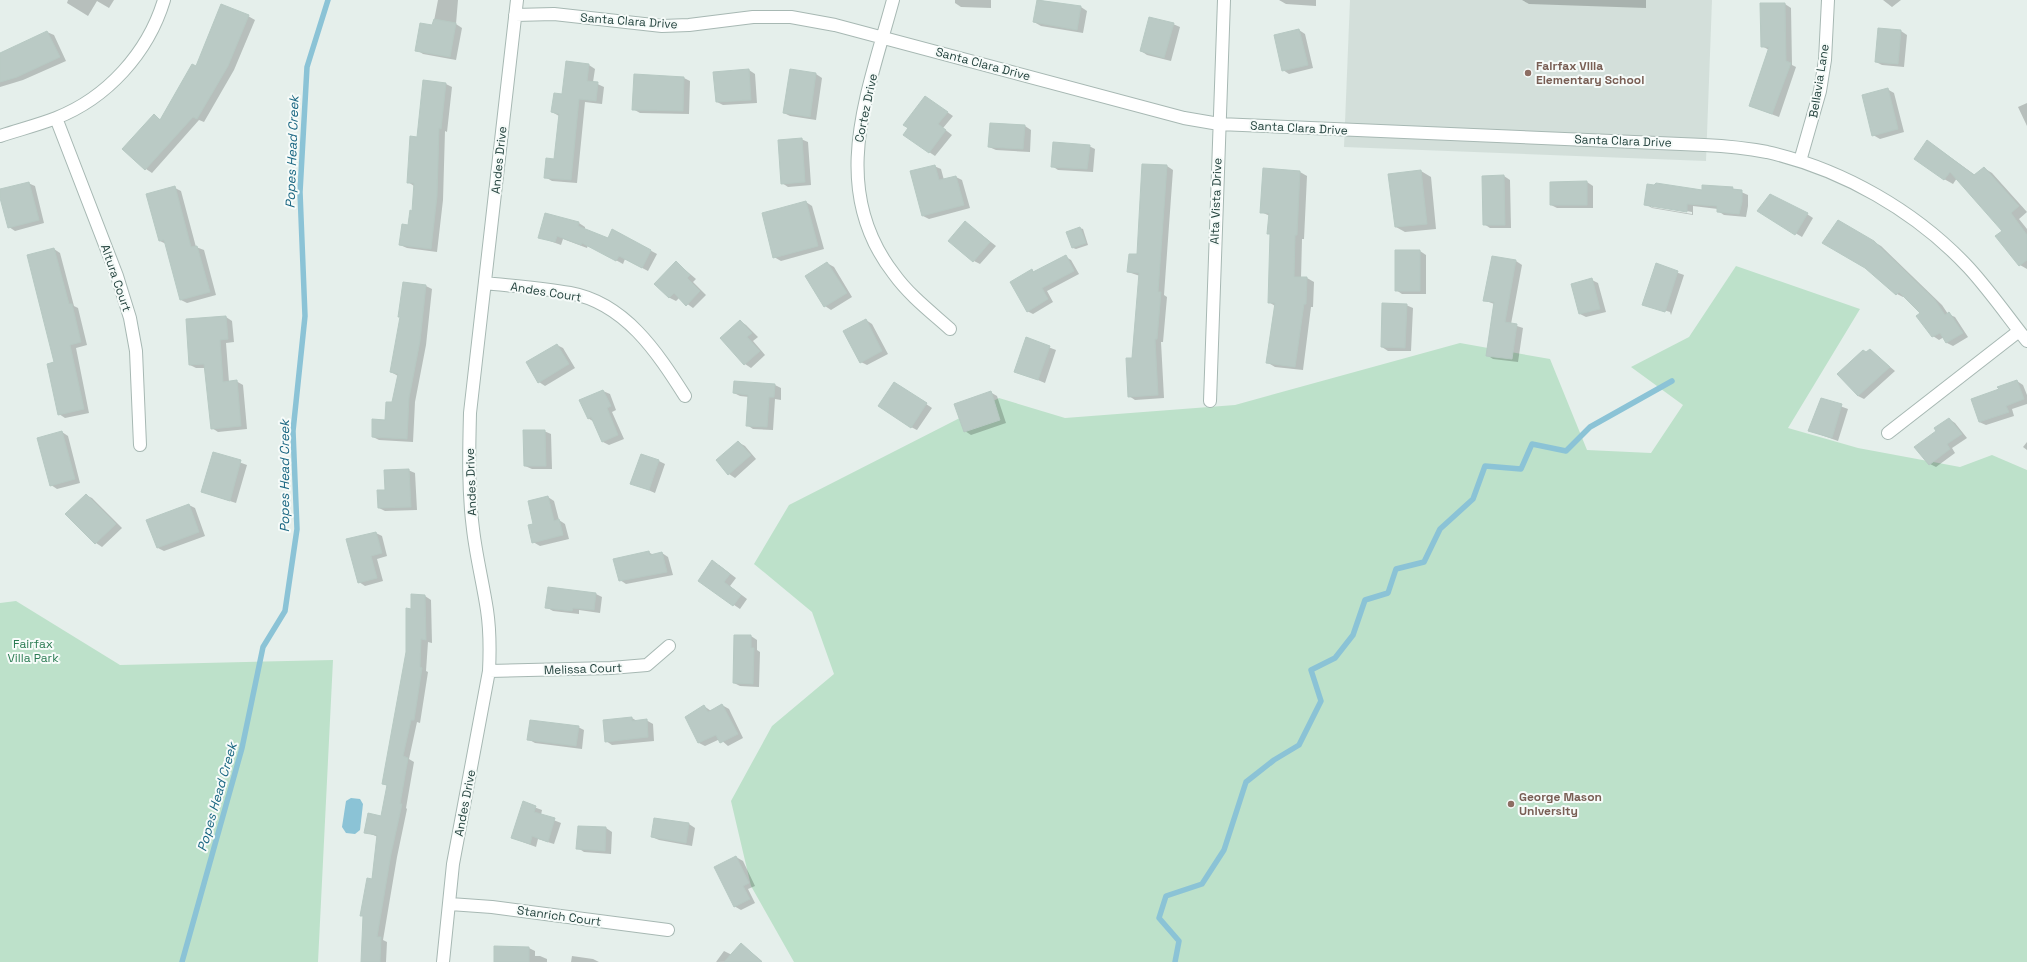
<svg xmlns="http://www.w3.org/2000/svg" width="2027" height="962" font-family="'Space Grotesk',sans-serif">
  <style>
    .built { fill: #d3dfda }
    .green { fill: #bde1ca }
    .water { fill: #8bc3d6 }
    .shadow { fill: #0003; fill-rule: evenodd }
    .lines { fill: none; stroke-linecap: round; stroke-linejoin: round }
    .stream { stroke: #8bc3d6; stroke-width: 5.5 }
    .building { fill: #bacac5; stroke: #b7c9c3 }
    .street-casing { stroke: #a7b8b3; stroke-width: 14 }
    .street { stroke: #fff; stroke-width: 12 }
    .education-dot { fill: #8d6e63; stroke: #f6fbf9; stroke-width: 1.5 }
    .labels { text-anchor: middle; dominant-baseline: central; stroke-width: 4; stroke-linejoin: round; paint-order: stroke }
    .street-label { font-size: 12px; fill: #23423d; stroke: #f6fbf9 }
    .education-label { font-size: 12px; font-weight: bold; fill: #785e54; stroke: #f6fbf9; text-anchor: start }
    .park-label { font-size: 12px; fill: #2a7b52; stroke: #f6fbf9 }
    .water-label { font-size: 13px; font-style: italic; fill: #196682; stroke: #f6fbf9 }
  </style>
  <rect width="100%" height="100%" fill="#e5efeb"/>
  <path class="built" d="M1350,0H1712L1706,161L1344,147Z"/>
  <path class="green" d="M1736,266L1860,309L1788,428L1858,448L1960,467L1992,455L2027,470V962H794L751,886L731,801L772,726L834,674L812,612L754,564L789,505L999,398L1065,418L1235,405L1460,343L1550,359L1587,450L1651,453L1683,405L1631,367L1689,337Z
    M16,601L120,665L333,660L318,962H0V603Z"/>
  <path class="water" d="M351,798L360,799L363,804L360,830L355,834L346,833L342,827L346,801Z"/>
  <path class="shadow" d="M68,0H114L109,8L97,1L88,16L67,3Z
    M438,0H458L456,24L462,28L456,60L423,54L417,50L433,26Z
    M955,0H991V8L961,7L955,3Z
    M1038,0L1081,7L1087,11L1083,33L1041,26L1034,22Z
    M1279,0H1316V6L1286,4Z
    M1522,0H1646V8L1529,4Z
    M1883,0H1901L1892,7Z
    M1761,4H1785L1791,8L1792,65L1796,67L1779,117L1750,106L1769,50L1762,46Z
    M248,16L255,20L234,70L204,122L199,120L152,173L146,169L124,149L154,115L161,120L196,68Z
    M1173,24L1180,27L1171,61L1147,55L1141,51Z
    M1879,29L1901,31L1907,35L1904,67L1882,65L1876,62Z
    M1299,30L1305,34L1313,68L1289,74L1283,70Z
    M47,32L54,35L66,61L23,80L0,87V54Z
    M589,65L595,69L593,82L604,87L602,104L585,102L577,183L552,181L545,177L555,160L559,116L552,112L562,95Z
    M749,70L755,74L757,103L723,105L717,102Z
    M790,70L816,74L822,78L816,120L790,116L784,113Z
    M684,78L690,81L689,114L640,113L633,109Z
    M424,82L446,84L452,87L447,132L445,131L443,200L437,252L407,248L400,245L409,226L413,212L414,186L408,182L418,138Z
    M1887,89L1894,93L1904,132L1880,139L1873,135Z
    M931,101L953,116L943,128L952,135L935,156L929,152L910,128Z
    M2027,103V126L2018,107Z
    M1025,126L1031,130L1030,152L996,150L989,147Z
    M801,139L808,142L811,185L788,187L782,183Z
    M1089,146L1095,149L1093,172L1058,170L1052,166Z
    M1936,147L1975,175L1984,168L1992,173L2027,212L2019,219L2027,229V269L2020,265L2004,231L1957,178L1953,184L1944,179Z
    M934,166L941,169L944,180L956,177L962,180L970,208L929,219L923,216Z
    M1167,166L1173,170L1164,295L1167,297L1163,342H1161L1164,398L1135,400L1129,396L1140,276L1128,272L1137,255Z
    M1264,169L1300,172L1307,176L1304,239H1302L1301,278H1307L1314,282L1313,307H1311L1303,370L1275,367L1267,362L1275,306L1269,302L1271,235L1268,233L1270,216L1261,212Z
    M1421,171L1431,177L1436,229L1405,232L1396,227Z
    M1504,176L1510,180L1511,228H1490L1484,224Z
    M1587,182L1593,186V208H1557L1551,205Z
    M28,183L35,186L44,223L15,231L9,227L0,190Z
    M175,188L181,191L196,247L204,250L216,295L187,303L181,300L166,244L160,241Z
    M1732,188L1748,195V206L1746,217L1724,215L1718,211V209L1693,206V215L1652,208L1645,204L1703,191ZM1651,205L1692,212V214L1651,207Z
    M806,202L812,206L824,249L781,261L774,257Z
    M1758,211L1807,214L1813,218L1802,237Z
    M1838,221L1881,246L1942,305L1948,314L1955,317L1968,337L1953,346L1947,343L1944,337L1939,340L1933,336L1921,314L1904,296L1903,297L1897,294Z
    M965,222L996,246L980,264L974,261Z
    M579,223L585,227V230L608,239L613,230L657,254L648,271L625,259L623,264L588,245L587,248L563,239L561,245L539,237Z
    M1080,228L1083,229L1088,245L1076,249L1073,248L1068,233Z
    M54,249L60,253L74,306L78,308L87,345L76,348L89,413L65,418L59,414L55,363Z
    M1420,251L1426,255V294H1402L1396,290Z
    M1066,257L1071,260L1079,274L1047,291L1053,302L1033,314L1027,311L1032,271L1034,272Z
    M1516,261L1522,265L1511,324L1523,328L1518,362L1493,359L1487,355L1494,304L1484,300Z
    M676,262L696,279L693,282L706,295L693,308L679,298L676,301L670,298L655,284Z
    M827,263L834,267L852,297L831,310L825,306Z
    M1656,265L1684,275L1671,315L1670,312L1644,304Z
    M1592,280L1598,283L1606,312L1586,317L1580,314Z
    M426,286L432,289L426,345L415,402L413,442L379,440L373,437L386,421L393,403L398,376L391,372Z
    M1406,305L1413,308L1411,351H1388L1382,347Z
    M226,317L232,321L234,342L226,343L229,382L236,381L243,385L247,429L218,432L212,428L205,368H196L190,365Z
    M866,320L872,324L888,354L867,365L861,362Z
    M740,321L746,325L758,337L753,341L765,355L751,368L745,364Z
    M1027,339L1056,350L1045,383L1016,371Z
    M557,345L563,348L575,368L545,386L539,382Z
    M1870,350L1895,371L1864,399L1858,396L1867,353Z
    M2017,381L2023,385L2027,395V404L2012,409L2014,416L1986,425L1979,422L2000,390Z
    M735,382L775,385L781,388V400L775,399L773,430L753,429L747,425L749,397L740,396L734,393Z
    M901,387L932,408L917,430L911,427Z
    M603,391L610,394L616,410L612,412L624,439L609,445L603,442L594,422L588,418L581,400Z
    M990,392L997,396L1006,423L971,435L965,431Z
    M1821,399L1848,409L1838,441L1810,431Z
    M1949,419L1955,423L1967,438L1952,448L1955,453L1936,467L1930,464L1937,431Z
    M544,431L551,434L552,469H532L525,466Z
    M62,432L68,436L80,483L57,489L51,485Z
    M738,442L745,446L756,459L735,478L729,474Z
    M2027,442V450L2023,447Z
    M214,453L247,465L236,503L202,492Z
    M659,461L665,464L655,493L632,483Z
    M408,470L415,473L417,510L385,511L379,508L386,490Z
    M86,495L92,498L122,528L102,547L96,543L67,514Z
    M548,497L554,501L559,520L565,524L569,539L540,546L533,542L534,525Z
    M189,505L195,508L205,536L164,551L158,548Z
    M376,533L382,536L387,556L377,559L383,581L365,586L359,582Z
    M648,552L654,555L662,553L668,557L673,575L626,584L620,580Z
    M719,565L736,578L730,586L747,599L740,609L699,581Z
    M596,594L602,597L600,613L579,610V614L553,611L546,607Z
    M425,596L431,600L432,643L428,642L426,671L428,672L420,723L417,722L409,759L414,762L406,808L407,809L397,857L383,940L387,942L386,962H362L364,917L362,915L372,880L378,837L366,832L382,817L388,786L384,784L407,652L412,610Z
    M751,636L757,640V650L760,652L759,687L740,686L734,683Z
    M722,705L729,709L743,738L728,746L720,739L705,746L699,743L704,706L711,711Z
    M632,718L637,721L646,720L653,724L654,741L612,745L606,741Z
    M578,727L584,730L582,749L535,743L528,739Z
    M523,803L542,810L541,815L561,823L554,844L538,839L536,847L512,838Z
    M689,824L695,828L692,846L659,840L652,837Z
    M606,828L612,832L611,854L584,852L578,848Z
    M736,857L743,861L755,886L748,889L755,903L741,910L734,906Z
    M741,944L762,961L716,962L724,951L732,955Z
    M495,947L529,948L535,951V956H540L547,959V962H495Z
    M572,956L593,959L599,962H571Z"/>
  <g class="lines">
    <path class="stream" d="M182,962L242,748L263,647L285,611L297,529L293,431L305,316L300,192L307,67L328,0
      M1175,962L1179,941L1159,918L1166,896L1202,884L1224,850L1246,782L1274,760L1299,745L1321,701L1311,670L1335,658L1353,635L1365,600L1388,593L1396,569L1424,562L1440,529L1473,499L1485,466L1521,469L1532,444L1566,451L1590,427L1672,381"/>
  </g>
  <path class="building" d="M1037,0L1081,6L1077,30L1033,22Z
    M1760,3H1785L1786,61L1791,63L1772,114L1749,106L1769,47H1761Z
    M221,4L249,15L228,66L197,119L193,117L145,170L122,149L154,114L160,120L192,64L196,66Z
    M1149,17L1174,23L1164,58L1140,51Z
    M434,19L456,23L450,57L415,51L420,23L432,25Z
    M1878,28L1901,30L1898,64L1875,62Z
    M1299,29L1308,65L1282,71L1274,35Z
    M47,31L60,57L17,77L0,82V53Z
    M566,61L589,64L587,81L598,82L596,101L579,99L571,180L544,178L546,158L554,159L559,114L551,112L554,93L562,94Z
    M749,69L751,100L716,102L713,72Z
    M790,69L816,73L810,117L783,113Z
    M634,74L684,77L683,111L632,110Z
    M423,80L446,83L441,129L439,128L437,196L431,249L399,245L402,224L408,225L410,210L412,211L414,183H407L410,136L417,137Z
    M1888,88L1898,129L1872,136L1862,95Z
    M925,96L948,112L938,124L946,130L929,153L903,135L908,128L903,125Z
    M990,123L1025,125L1023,149L988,147Z
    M802,138L805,182L781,184L778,140Z
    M1927,140L1974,175L1984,167L2019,206L2011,213L2027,235V260L2019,266L1995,236L2002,231L1950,172L1944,180L1914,159Z
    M1053,142L1090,145L1087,169L1051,167Z
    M1142,164L1167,165L1158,292H1161L1157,339H1155L1158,395L1128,397L1126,358H1132L1139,273L1127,272L1129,254H1137Z
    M935,165L939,180L956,176L964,205L922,216L910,171Z
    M1263,168L1300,171L1297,235H1295L1294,277H1307L1306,304H1304L1295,367L1266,363L1275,303H1268L1270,234H1267L1269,213H1260Z
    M1421,170L1427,224L1395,227L1388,174Z
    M1504,175L1505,225H1483L1482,176Z
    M1587,181V205H1550V182Z
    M29,182L39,220L8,228L0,198V189Z
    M1656,183L1702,190V185L1733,187L1732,189L1742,190V202L1739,214L1717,212V206L1687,204V212L1644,205L1647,184L1654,185Z
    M175,186L191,247L197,246L210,292L180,300L164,240L159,241L146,194Z
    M1770,194L1808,213L1795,235L1757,211Z
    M806,201L818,246L773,258L762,213Z
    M545,213L579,222L578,226L608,238L612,229L651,250L642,268L619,256L616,261L582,243L581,245L557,236L555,242L538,238Z
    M1838,220L1874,241L1935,300L1945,315L1949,312L1963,333L1946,343L1940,333L1932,337L1916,316L1920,313L1899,292L1896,295L1865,268L1822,243Z
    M965,221L990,242L973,262L948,241Z
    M1080,227L1086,243L1072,248L1066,232Z
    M54,248L69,304H72L81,342L70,345L84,409L58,415L47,364L54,362L27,255Z
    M1395,250H1420V291H1395Z
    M1066,255L1074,271L1042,288L1048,299L1027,312L1010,282L1032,269L1033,272Z
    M1492,256L1516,260L1505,322L1517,324L1512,359L1486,356L1494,302L1483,301Z
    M676,261L690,275L687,278L700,291L686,306L674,293L669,298L654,284Z
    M827,262L847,293L824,307L805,276Z
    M1656,263L1678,271L1665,312L1642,305Z
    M1592,278L1600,309L1579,314L1571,284Z
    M403,282L426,285L420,341L409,398L407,439L372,437V419L385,420L386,402H392L398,374L390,372L400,317H398Z
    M1382,303L1407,304L1405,348L1381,347Z
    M226,316L228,339L220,340L223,382L237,380L241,426L211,429L204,364L189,365L186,319Z
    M866,319L882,351L860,363L843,331Z
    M740,320L752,333L747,337L760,351L744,365L720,338Z
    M1026,337L1050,346L1038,380L1014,372Z
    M557,344L569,364L538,383L526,362Z
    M1870,349L1890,367L1858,396L1837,374L1863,350L1866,352Z
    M2017,380L2024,399L2006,406L2009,412L1979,422L1971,399L1999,389L1997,387Z
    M734,381L775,384L774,397H769L767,427L746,426L748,395L733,393Z
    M894,382L927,403L911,428L878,406Z
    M603,390L611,406L607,408L618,435L602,442L591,417L588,419L579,400Z
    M991,391L1000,420L964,432L954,404Z
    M1821,398L1842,404L1832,438L1808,431Z
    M1949,418L1962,434L1947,444L1950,449L1929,465L1914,447L1936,431L1934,428Z
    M523,430H545L546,466H524Z
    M62,431L75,479L50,486L37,438Z
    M738,441L751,455L728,475L716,460Z
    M213,452L241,460L230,501L201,492Z
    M641,454L659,460L649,490L630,484Z
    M409,469L411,507L378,508L377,490H385L384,470Z
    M86,494L116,524L95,544L65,514Z
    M548,496L554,521L559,519L563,535L532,543L528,525L533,524L528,501Z
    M189,504L199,532L157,548L146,520Z
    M376,532L382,553L371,556L377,578L358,583L346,539Z
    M649,551L650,555L662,552L667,572L619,581L613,559Z
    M712,560L730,574L724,582L741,595L733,606L698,581Z
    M548,587L596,593L594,610L573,608L572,611L545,608Z
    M411,594L425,595L426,640L421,639L420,667L422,668L414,720H411L403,756L408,758L400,804H402L391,854L377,937H381L380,962H361L363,916H360L367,878L372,879L377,835L364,833L368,813L381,816L387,785L382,784L406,652V608L411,609Z
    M734,635H751V648H754L753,684L733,683Z
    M722,704L738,734L720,743L716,735L698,743L685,717L704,705L708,712Z
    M632,717V721L647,719L648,737L605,742L603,720Z
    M530,720L579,726L576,746L527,740Z
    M523,801L536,806L534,812L555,818L548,842L532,836L530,844L511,838Z
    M654,818L689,823L686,843L651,837Z
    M578,826L606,827L605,851L576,849Z
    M736,856L749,883L743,886L750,899L734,907L714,867Z
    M741,943L762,962H724Z
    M494,946L529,947V962H494Z"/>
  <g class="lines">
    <defs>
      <path id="street" d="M893,0C868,93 827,188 894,274C909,295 931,312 950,329
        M515,15L554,14L662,26L689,25L753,17H791L835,25L1184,118L1219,124L1704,145C1725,146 1746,148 1767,152C1842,169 1916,211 1969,268C1990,291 2008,317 2027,341
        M56,118L117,276L130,318L136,351L140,445
        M0,136C18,130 38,125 56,118C107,98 148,53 164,0
        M1800,161L1820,91L1825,60L1828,0
        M485,283C513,286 542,288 570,293C625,303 657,352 685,396
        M1210,401L1224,0
        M1888,433L2019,331
        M489,671L611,668L647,665L669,646
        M450,904L492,907L668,930
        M443,962L453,864L489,671C490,651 490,630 487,610C483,583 476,556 473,529C468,490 469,452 470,413L517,0"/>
    </defs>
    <use href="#street" class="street-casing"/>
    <use href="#street" class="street"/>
  </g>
  <g class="education-dot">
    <circle cx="1528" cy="73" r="4"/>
    <circle cx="1511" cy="804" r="4"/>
  </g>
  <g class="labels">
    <g class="street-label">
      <text transform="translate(629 21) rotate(4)">Santa Clara Drive</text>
      <text transform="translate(983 64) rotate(15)">Santa Clara Drive</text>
      <text transform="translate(1819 81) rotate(-81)">Bellavia Lane</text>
      <text transform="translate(866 108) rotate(-78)">Cortez Drive</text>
      <text transform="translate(1299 128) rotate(3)">Santa Clara Drive</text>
      <text transform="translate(1623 141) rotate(2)">Santa Clara Drive</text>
      <text transform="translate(499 160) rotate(-84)">Andes Drive</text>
      <text transform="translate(1216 201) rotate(-88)">Alta Vista Drive</text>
      <text transform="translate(116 278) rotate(71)">Altura Court</text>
      <text transform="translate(546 292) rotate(9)">Andes Court</text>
      <text transform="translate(471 482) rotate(-92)">Andes Drive</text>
      <text transform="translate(583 669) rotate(-2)">Melissa Court</text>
      <text transform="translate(465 803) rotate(-79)">Andes Drive</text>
      <text transform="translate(559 916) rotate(8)">Stanrich Court</text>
    </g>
    <g class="education-label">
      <text x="1536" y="66">Fairfax Villa<tspan x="1536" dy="14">Elementary School</tspan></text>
      <text x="1519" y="797">George Mason<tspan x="1519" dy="14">University</tspan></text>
    </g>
    <g class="park-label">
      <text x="33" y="644">Fairfax<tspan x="33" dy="14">Villa Park</tspan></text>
    </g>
    <g class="water-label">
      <text transform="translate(292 152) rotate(-88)">Popes Head Creek</text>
      <text transform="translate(284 476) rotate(-90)">Popes Head Creek</text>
      <text transform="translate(217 797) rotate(-74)">Popes Head Creek</text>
    </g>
  </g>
</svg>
